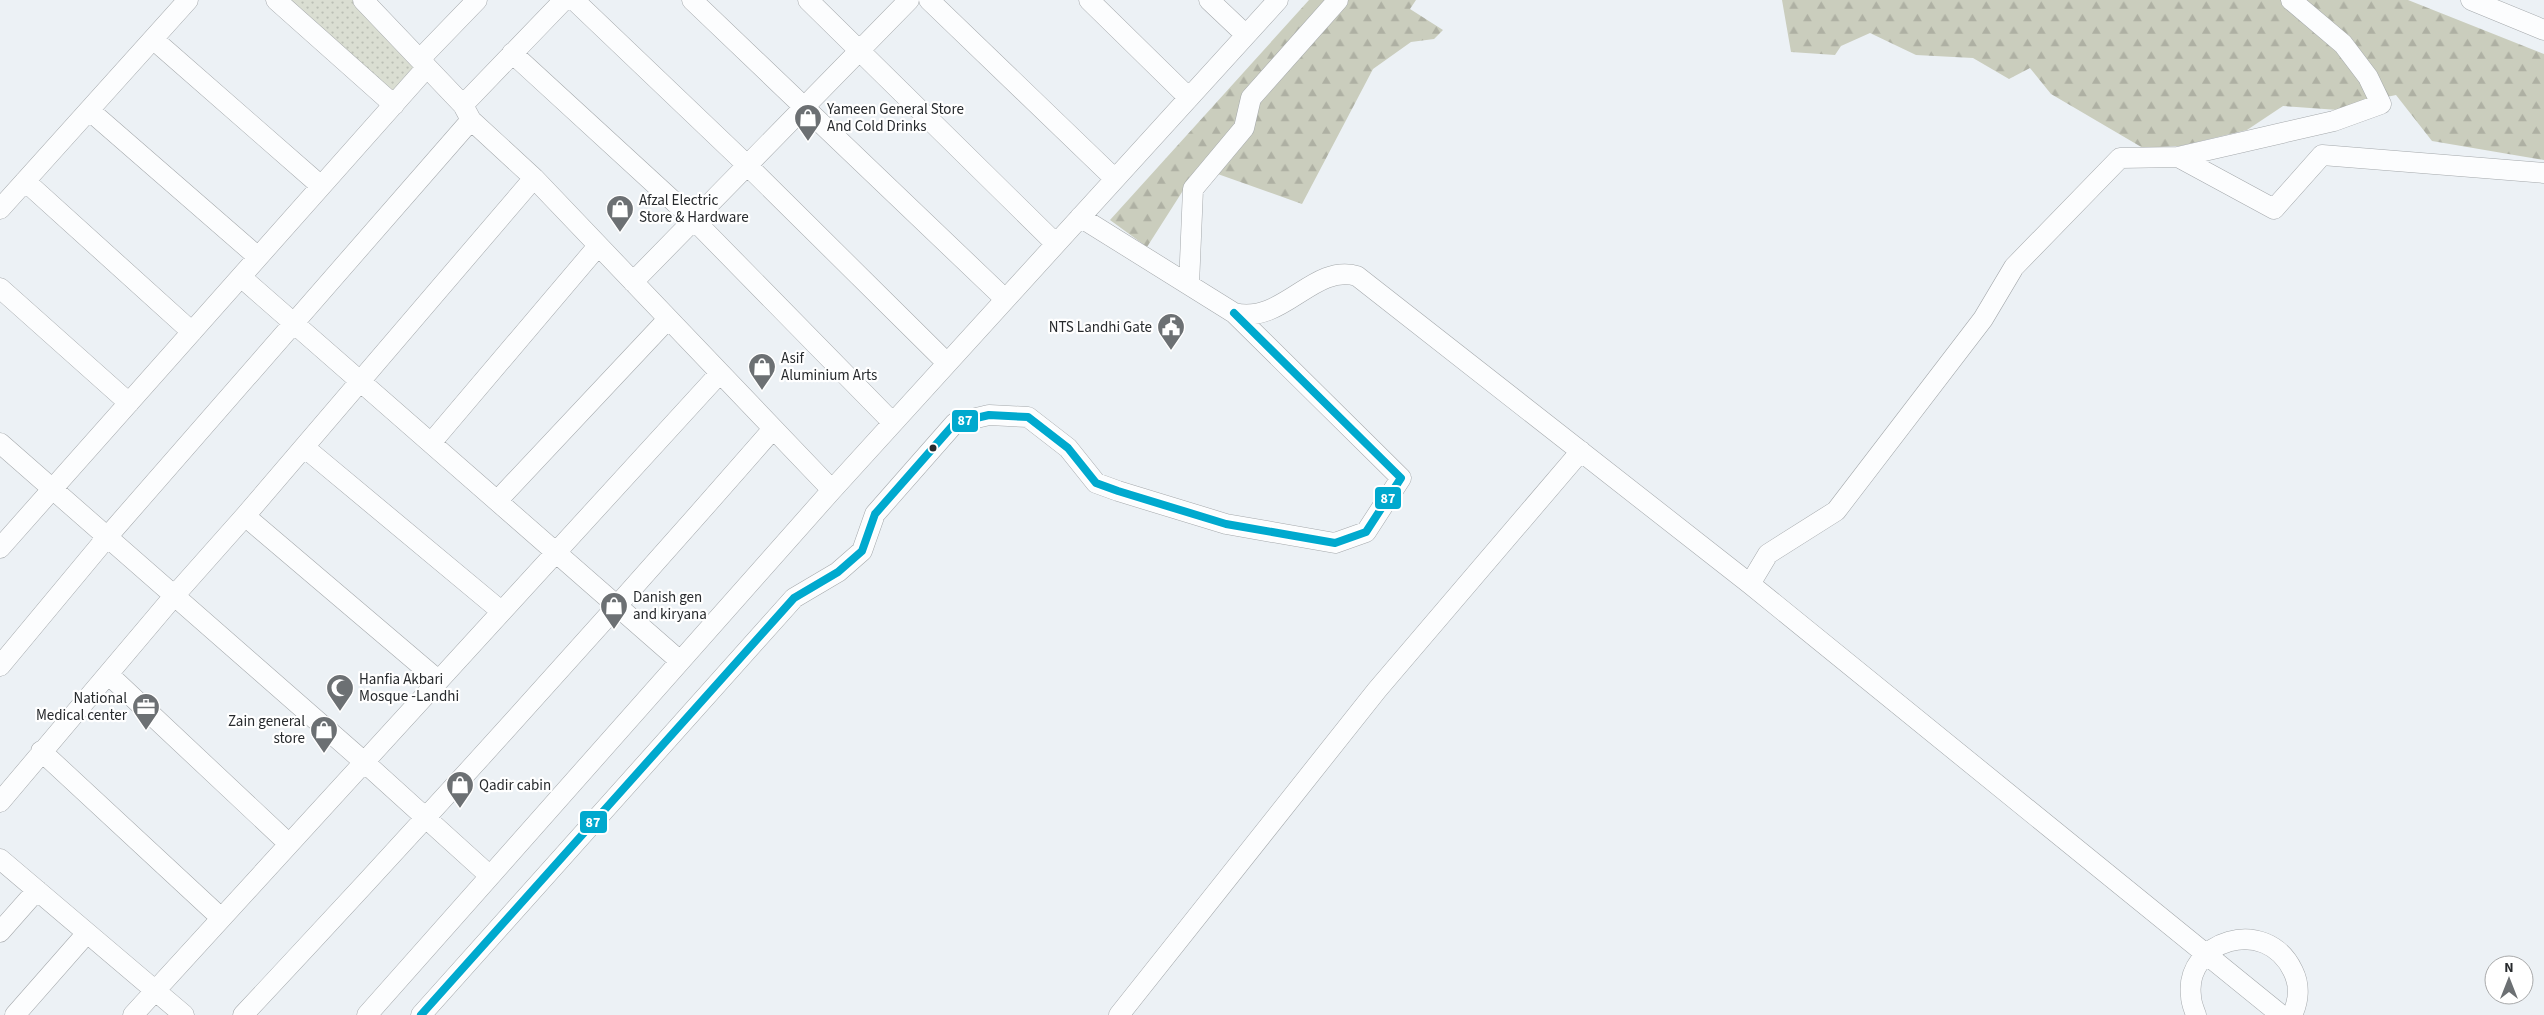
<svg xmlns="http://www.w3.org/2000/svg" width="2544" height="1015" font-family="'Source Sans 3',sans-serif">
  <style>
    .forest { fill: url(#forest-firs) }
    .park { fill: url(#park-dots) }
    .lines { fill: none; stroke-linecap: round; stroke-linejoin: round }
    .minor-casing { stroke: #a4a8ab; stroke-width: 21 }
    .minor { stroke: #fcfdfe; stroke-width: 20 }
    .bus-1-casing { stroke: #fff; stroke-width: 11 }
    .bus-1 { stroke: #00a9ce; stroke-width: 8 }
    .bus-dot { fill: #272a2d; stroke: #fff; stroke-width: 2 }
    .labels { text-anchor: middle; dominant-baseline: central; stroke-width: 4.5; stroke-linejoin: round; paint-order: stroke }
    .poi-label { font-size: 15px; fill: #272a2d; stroke: #fff; text-anchor: start }
    .line-badge { stroke: #fff; stroke-width: 2 }
    .badge-label { font-size: 14px; text-anchor: middle; font-weight: bold; fill: #fff }
  </style>
  <defs>
    <pattern id="forest-firs" width="22" height="20" patternUnits="userSpaceOnUse" patternTransform="scale(1.25)"><rect width="22" height="20" fill="#cacdbd"/><path d="M5 1l3.5 6h-7zM16 11l3.5 6h-7z" fill="#aeb0a3"/></pattern>
    <pattern id="park-dots" width="8" height="8" patternUnits="userSpaceOnUse" patternTransform="scale(1.25)"><rect width="8" height="8" fill="#daded2"/><path d="M2 2h.1M6 6h.1" fill="none" stroke="#bbbfb5" stroke-width="1.8" stroke-linecap="round"/></pattern>
  </defs>
  <rect width="100%" height="100%" fill="#ecf1f5"/>
  <path class="forest" d="M1309,0H1416L1410,9L1443,30L1434,39L1411,42L1373,69L1302,204L1198,167L1147,247L1110,220Z
    M1782,0H2408L2544,54V160L2432,141L2396,95L2363,102L2338,110L2283,106L2247,130L2180,146L2143,148L2051,94L2030,68L2009,79L1973,58L1916,55L1870,33L1841,46L1835,55L1791,52Z"/>
  <path class="park" d="M276,0H363L427,67L394,105Z"/>
  <g class="lines">
    <defs>
      <path id="minor" d="M276,0L394,105
        M363,0L463,105L471,120L534,178L832,490
        M574,0L748,166L947,363
        M692,0L1005,299
        M808,0L1056,244
        M929,0L1115,179
        M1089,0L1189,98
        M1209,0L1246,35
        M2471,0L2544,30
        M153,39L321,186
        M512,53L694,220L893,423
        M420,59L477,0
        M463,105L564,0
        M89,110L258,257
        M2178,157L2274,209L2322,155L2544,173
        M25,181L192,332
        M0,209L188,0
        M1080,217L1234,313C1283,325 1313,263 1357,276L1750,584L2281,1015
        M241,277L680,661
        M633,282L909,0
        M1189,285L1193,189L1244,128L1251,98L1338,0
        M0,288L129,403
        M0,443L363,761L490,876
        M431,443L598,246
        M304,447L501,611
        M497,501L668,319
        M245,516L438,680
        M0,548L427,67
        M1750,584L1768,554L1836,511L1983,319L2014,267L2120,158L2178,157L2334,121L2381,104L2368,77L2343,44L2291,0
        M0,666L108,536L471,120
        M108,674L288,843
        M41,751L220,917
        M0,802L174,596L245,516L534,178
        M0,859L184,1015
        M0,932L37,890
        M15,1015L87,933
        M133,1015L720,373
        M243,1015C423,823 600,627 773,429
        M367,1015L832,490L1278,0
        M421,1015L794,598L838,572L862,551L875,514L955,423L989,415L1028,417L1068,448L1096,483L1118,491L1226,524L1335,543L1366,532L1401,478L1234,313
        M1119,1015L1377,690L1581,451
        M2196,1015C2194,1009 2191,1003 2191,996C2184,941 2266,914 2293,971C2300,985 2299,1001 2292,1015"/>
    </defs>
    <use href="#minor" class="minor-casing"/>
    <use href="#minor" class="minor"/>
    <defs>
      <path id="bus-1" d="M421,1015L794,598L838,572L862,551L875,514L955,423L989,415L1028,417L1068,448L1096,483L1118,491L1226,524L1335,543L1366,532L1401,478L1234,313"/>
    </defs>
    <use href="#bus-1" class="bus-1-casing"/>
    <use href="#bus-1" class="bus-1"/>
  </g>
  <defs>
    <symbol id="shop-pin" viewBox="-11 -11 22 30"><path d="M0 17L-7.5 6A9.5 9.5 0 1 1 7.5 6Z" fill="#6c7073" stroke="#fff"/><path d="M-5-2.5h2.3a2.7 3.5 0 0 1 5.4 0H5L5.5 6h-11ZM-1.5-2.5h3a1.5 2.3 0 0 0-3 0Z" fill="#fff"/></symbol>
    <symbol id="civic-pin" viewBox="-11 -11 22 30"><path d="M0 17L-7.5 6A9.5 9.5 0 1 1 7.5 6Z" fill="#6c7073" stroke="#fff"/><path d="M-.6-6.5H3V-4.5H.6V-3L4-1V1h2V6H-6V1h2V-1L-.6-3ZM-1.2 2.5V6h2.4V2.5Z" fill="#fff"/></symbol>
    <symbol id="mosque-pin" viewBox="-11 -11 22 30"><path d="M0 17L-7.5 6A9.5 9.5 0 1 1 7.5 6Z" fill="#6c7073" stroke="#fff"/><path d="M3.5-4.9A6 6 0 1 0 3.5 4.9A5 5 0 1 1 3.5-4.9Z" fill="#fff"/></symbol>
    <symbol id="office-pin" viewBox="-11 -11 22 30"><path d="M0 17L-7.5 6A9.5 9.5 0 1 1 7.5 6Z" fill="#6c7073" stroke="#fff"/><path d="M-6-3h4V-5.5h4V-3h4V5H-6ZM-1-4.5V-3h2v-1.5ZM-6 0V1H6V0Z" fill="#fff"/></symbol>
  </defs>
  <g fill-rule="evenodd">
    <use href="#shop-pin" x="792" y="102" width="32" height="43"/>
    <use href="#shop-pin" x="604" y="193" width="32" height="43"/>
    <use href="#civic-pin" x="1155" y="311" width="32" height="43"/>
    <use href="#shop-pin" x="746" y="351" width="32" height="43"/>
    <use href="#shop-pin" x="598" y="590" width="32" height="43"/>
    <use href="#mosque-pin" x="324" y="672" width="32" height="43"/>
    <use href="#office-pin" x="130" y="691" width="32" height="43"/>
    <use href="#shop-pin" x="308" y="714" width="32" height="43"/>
    <use href="#shop-pin" x="444" y="769" width="32" height="43"/>
  </g>
  <circle class="bus-dot" cx="933" cy="448" r="4.5"/>
  <g class="labels">
    <g class="poi-label">
      <text x="827" y="109">Yameen General Store<tspan x="827" dy="17">And Cold Drinks</tspan></text>
      <text x="639" y="200">Afzal Electric<tspan x="639" dy="17">Store &amp; Hardware</tspan></text>
      <text x="1152" y="327" text-anchor="end">NTS Landhi Gate</text>
      <text x="781" y="358">Asif<tspan x="781" dy="17">Aluminium Arts</tspan></text>
      <text x="633" y="597">Danish gen<tspan x="633" dy="17">and kiryana</tspan></text>
      <text x="359" y="679">Hanfia Akbari<tspan x="359" dy="17">Mosque -Landhi</tspan></text>
      <text x="127" y="698" text-anchor="end">National<tspan x="127" dy="17">Medical center</tspan></text>
      <text x="305" y="721" text-anchor="end">Zain general<tspan x="305" dy="17">store</tspan></text>
      <text x="479" y="785">Qadir cabin</text>
    </g>
  </g>
  <g class="line-badge">
    <rect x="951" y="409" width="28" height="24" rx="5" fill="#00a9ce"/>
    <rect x="1374" y="486" width="28" height="24" rx="5" fill="#00a9ce"/>
    <rect x="579" y="810" width="29" height="24" rx="5" fill="#00a9ce"/>
  </g>
  <g class="badge-label">
    <text x="965" y="425">87</text>
    <text x="1388" y="503">87</text>
    <text x="593" y="827">87</text>
  </g>
  <g transform="translate(2509 980)"><circle r="24" fill="#ffffff" stroke="#a9aaab"/>
  <path d="M0-4L9 19L0 12L-9 19Z" fill="#6c7073"/>
  <text y="-8" font-size="14" font-weight="bold" text-anchor="middle" fill="#272a2d">N</text>
  </g>
</svg>
